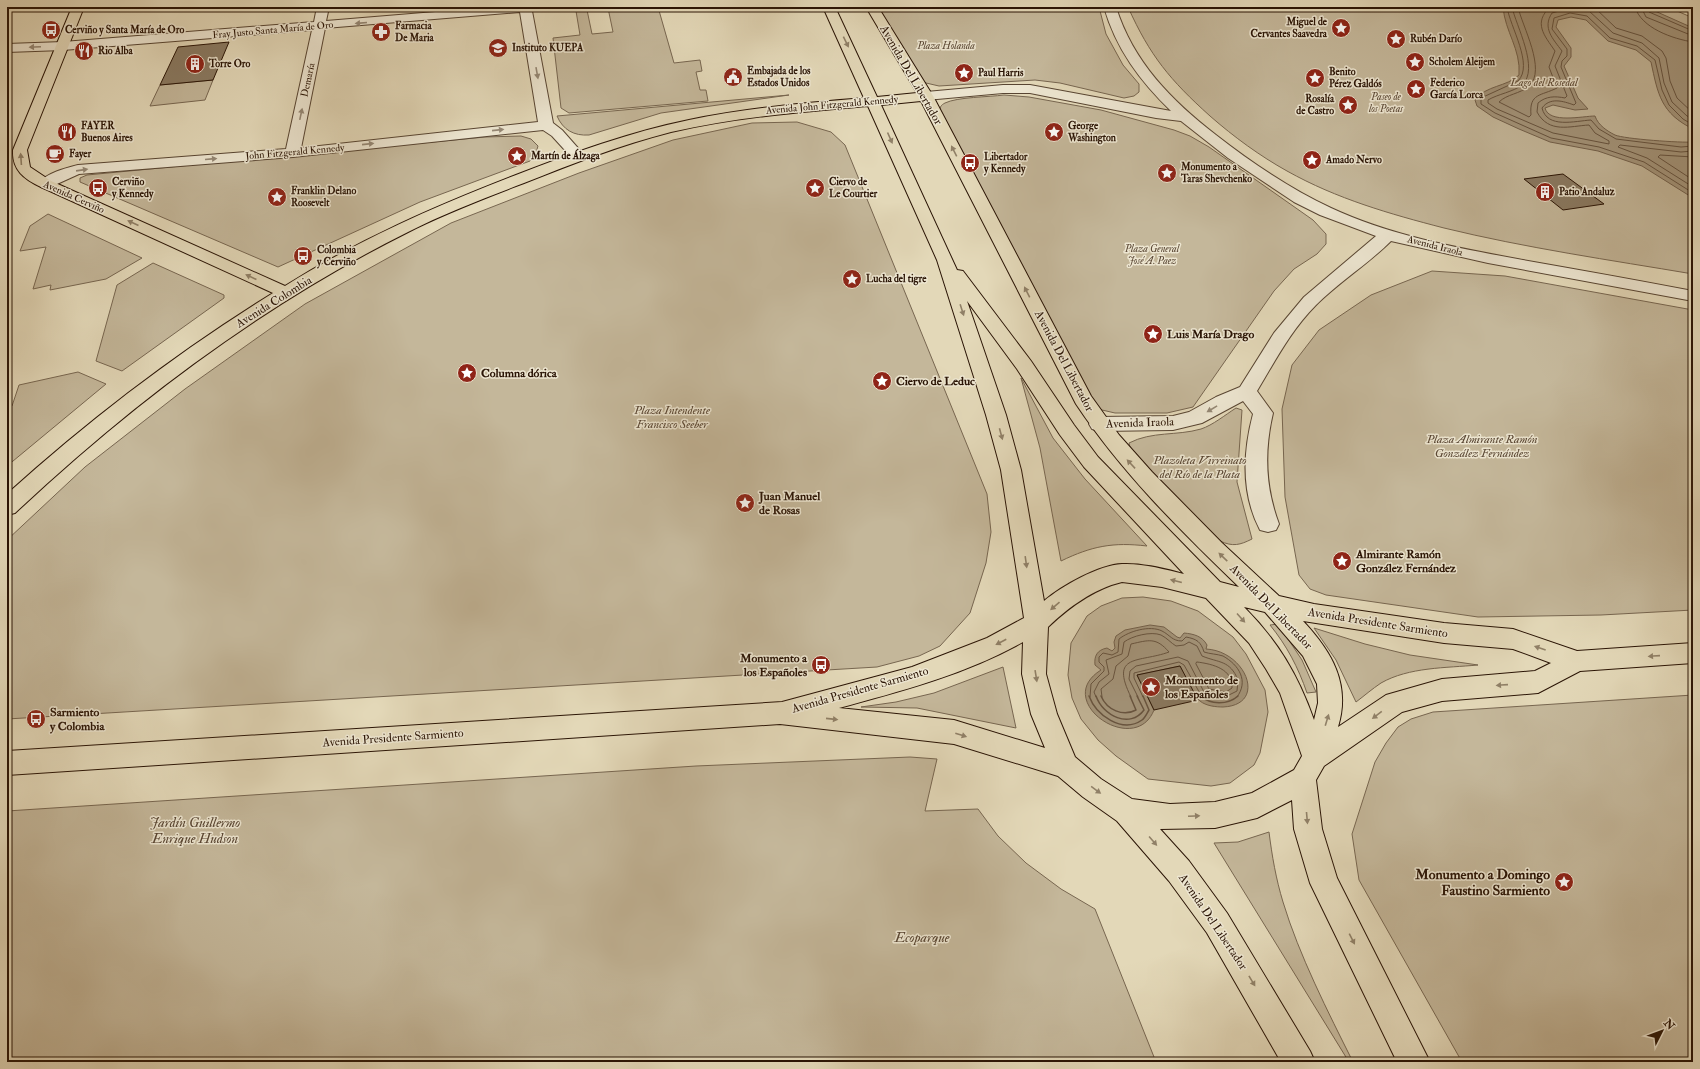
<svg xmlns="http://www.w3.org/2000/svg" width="1700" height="1069" font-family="'IM FELL Double Pica',serif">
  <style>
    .green { fill: #c4b79a; stroke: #776650 }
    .water { fill: #a4957b; stroke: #73614c }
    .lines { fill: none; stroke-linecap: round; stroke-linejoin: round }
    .shore-far1 { stroke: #675440; stroke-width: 1 }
    .shore { stroke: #675440; stroke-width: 1.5 }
    .building { fill: #8a7a62; stroke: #2a1405 }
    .minor-casing { stroke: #584532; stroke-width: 2 }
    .major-casing { stroke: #2a1405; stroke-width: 2 }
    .minor { fill: #ede6d1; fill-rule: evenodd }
    .major { fill: #e3d8b8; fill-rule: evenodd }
    .oneway { fill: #958875 }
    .oneway2 { fill: #908067 }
    .labels { text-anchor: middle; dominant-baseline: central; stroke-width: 3; stroke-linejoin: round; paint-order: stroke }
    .far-poi-label { font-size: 10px; font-weight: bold; fill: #2a1405; stroke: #ede6d1; text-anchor: start }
    .far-street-label { font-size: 10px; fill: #2a1405; stroke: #ede6d1 }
    .far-park-label { font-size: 10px; font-style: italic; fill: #584532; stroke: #ede6d1 }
    .far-water-label { font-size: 11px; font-style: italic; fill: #5b4834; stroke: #ede6d1 }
    .street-label { font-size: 12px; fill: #2a1405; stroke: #ede6d1 }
    .poi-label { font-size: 12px; font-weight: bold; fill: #2a1405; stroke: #ede6d1; text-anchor: start }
    .park-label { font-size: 12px; font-style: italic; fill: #584532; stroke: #ede6d1 }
    .near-park-label { font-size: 14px; font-style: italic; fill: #584532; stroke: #ede6d1 }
    .near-poi-label { font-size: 14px; font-weight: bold; fill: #2a1405; stroke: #ede6d1; text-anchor: end }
  </style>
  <rect width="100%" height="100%" fill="#e3d8b8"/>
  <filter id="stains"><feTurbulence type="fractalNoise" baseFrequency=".005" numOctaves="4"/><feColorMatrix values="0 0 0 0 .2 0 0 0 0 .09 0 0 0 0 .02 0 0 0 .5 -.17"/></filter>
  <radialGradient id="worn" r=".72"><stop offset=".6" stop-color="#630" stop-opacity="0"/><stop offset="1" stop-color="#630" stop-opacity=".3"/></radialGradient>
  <path class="green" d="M658,7L674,63L700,60L702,71L696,72L700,90H706L708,101L569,113L561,108L553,38L580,35L576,11L587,10L592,34L613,32L608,8Z
    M876,7H1099L1106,34L1123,65L1139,84V92L1134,96L1124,98L1060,83L1035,80L939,86L926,83L920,79Z
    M1128,7H1668L1693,18V274C1610,260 1526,248 1444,228C1390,214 1337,199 1287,171C1260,156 1234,137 1210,116C1170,80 1150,56 1128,7Z
    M213,80L205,100L150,106L160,85Z
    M789,95L661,113L589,135C574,136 563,130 557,116Z
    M1004,95L1029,97L1101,110L1174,130L1190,136L1209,147L1313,220L1326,234V244L1317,254L1294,269L1274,291L1193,407L1167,413H1115L1102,410L1092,401L940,110C940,107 941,105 945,103C957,97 989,97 1004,95Z
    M797,122L831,132L845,145L987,494L991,532L986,563L970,613L940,646L919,656L877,667L7,719V540L85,467L185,389L305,304L451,223L579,173L673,140L752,123Z
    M521,136L531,139L538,146L535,156L530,161L420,202L278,267L80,182V178L87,175L485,137Z
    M48,214L142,258L106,279L50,290L51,285L33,289L46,247L20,251L30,226Z
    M153,263L224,295V298L122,371L96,361L117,285Z
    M1432,271L1505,276L1693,310V610L1601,615L1478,617L1326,595L1310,589L1299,575L1285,497L1282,409L1292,365L1319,330L1371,295Z
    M78,372L106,384L7,466V407L12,406L19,385Z
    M1021,378L1053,438L1085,479L1147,546C1113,542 1092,546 1061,561L1040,448Z
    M1236,408L1242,410L1237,482L1252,539C1240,545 1233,547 1220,541L1138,460L1131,452L1129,443C1152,431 1177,436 1201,429C1213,425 1225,415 1236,408Z
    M1143,597L1171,601L1198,611L1233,637L1246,654L1265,690L1268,712L1260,753L1254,765L1230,783L1211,786L1148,779L1116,756L1098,740L1081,719L1072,698L1068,675L1071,643L1087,616L1101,606L1122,598Z
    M1278,624L1302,660L1316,692L1307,693C1298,667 1287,646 1270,625Z
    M1314,628L1365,644L1410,655L1478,665C1446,668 1409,667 1381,683C1372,689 1364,696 1356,702L1336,660Z
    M1003,667L1016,728L917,708L861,707L896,702L934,693Z
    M1693,695V1062H1462L1359,880L1352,834L1375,762L1386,743L1398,727L1411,719L1433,712Z
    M910,757L937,759L925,811L978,809L998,836L1026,863L1061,889L1095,909L1156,1062H7V811L696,766Z
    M1269,832C1272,856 1276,879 1283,902C1299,955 1328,1012 1353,1062H1349L1214,843L1238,842Z"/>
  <path class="water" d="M1503,7H1646L1693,28V129C1661,113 1658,95 1651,62L1636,50L1608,41L1586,20L1571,17L1558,20L1556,27L1571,48V57L1564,66L1578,98L1588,109L1575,110L1553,105L1545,108C1549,124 1583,116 1595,116C1598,125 1607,131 1615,135C1624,139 1682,143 1693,142V198L1642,166L1598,151L1550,142L1519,129L1493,117L1477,106L1475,100C1486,85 1507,87 1519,75C1521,49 1505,32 1503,7Z
    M1150,625L1164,627L1177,637L1180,638L1184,633C1194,634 1202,636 1207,645L1206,649C1246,651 1268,705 1223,707C1216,707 1206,706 1200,701C1193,697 1184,674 1180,666L1137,675L1154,710C1135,758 1051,701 1101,670L1095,665C1094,656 1097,650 1107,648L1112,651L1115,648L1114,642L1116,636L1125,630Z"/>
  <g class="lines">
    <path class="shore-far1" d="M1507,7C1510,27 1534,65 1518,81L1481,98V104L1495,113L1551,138L1599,147L1644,162L1693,193
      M1512,7C1516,26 1540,69 1522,85C1513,92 1498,94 1488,100V103L1497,109L1553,133L1609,144V141L1595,133L1589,125C1570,126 1549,134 1537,112L1538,103C1546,96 1555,96 1565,98L1567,96L1555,66L1562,51C1553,39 1542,28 1552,13L1570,8L1589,11L1613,33L1642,43L1659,58L1664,83L1672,102L1687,116L1693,119
      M1518,7C1522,26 1547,70 1529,86C1520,94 1507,94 1499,102L1529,117L1531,115C1529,93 1541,96 1557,88L1549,67L1555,51C1544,35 1533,23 1550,7
      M1594,7L1616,28L1642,36L1662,51L1666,58L1670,81L1677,98L1693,113
      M1635,7C1641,28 1673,39 1693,42
      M1641,7L1646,17L1693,36
      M1646,7L1649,12L1693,31
      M1693,125L1683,119L1669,105L1662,90L1655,60L1637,46L1610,38L1587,16L1570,13L1554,18L1552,29L1567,49V56L1562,61L1561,67L1576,103L1574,105C1563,101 1550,97 1542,108C1547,129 1575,121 1591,120L1599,129L1616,139L1681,147L1693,146
      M1693,151L1681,152L1620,145L1618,147L1647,158L1693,187
      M1693,157L1660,155L1658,157L1693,180
      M1197,662C1213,664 1233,669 1232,688L1226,692L1209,689L1196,664Z
      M1090,697L1091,684L1104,671V667L1099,662V657L1103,653L1112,655L1118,652L1119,639C1129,631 1150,625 1162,631C1170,635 1172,641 1182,641L1186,637C1197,639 1201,642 1204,652C1210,654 1217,654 1223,656C1239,665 1249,681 1237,697
      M1096,697L1094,692L1099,682L1109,674L1106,660L1122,654L1124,642C1132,636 1151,631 1161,635C1167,638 1171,643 1176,646L1184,645L1189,642L1197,646L1202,656C1219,663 1230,660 1238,680L1237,691L1225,697
      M1102,697L1101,689L1113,679L1116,666L1128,656L1131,644C1149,640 1156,637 1169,652C1139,663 1109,653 1131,697
      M1138,697L1129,679L1130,671L1136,666L1178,657L1188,661L1205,694L1217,697
      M1143,697L1134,678V673L1179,662L1184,665L1202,697"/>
    <path class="shore" d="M1089,696C1096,715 1122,734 1142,720C1145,718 1147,713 1149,710L1143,696
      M1096,696C1103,716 1130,729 1144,710L1137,696
      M1101,696C1107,710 1123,717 1136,710L1130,696
      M1201,696C1210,705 1228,705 1238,696
      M1212,696H1229"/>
  </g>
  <path class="building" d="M229,42L213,80L160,85L178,47Z
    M1563,174L1604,204L1563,210L1524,179Z
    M1180,666L1198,700L1154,710L1137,675Z"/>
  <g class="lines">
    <defs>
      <path id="minor" d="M317,7H329L326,21L496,7H546L544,10L532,11L553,123L562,130L585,156L583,159H573L552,136L543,130L293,157L79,174L46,189L41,187L38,184C46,173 66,168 78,165L286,149L312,30L63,50L7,52V44L63,42L314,22ZM520,12L538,122L301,148L325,28Z
        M1104,7H1116C1133,62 1172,101 1216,135C1252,163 1290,189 1331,208C1391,236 1458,248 1523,260C1580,270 1636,280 1693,291V301L1488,263L1391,241C1368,264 1339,282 1316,305C1291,330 1275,361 1257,391L1273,413C1264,451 1265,487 1279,524L1276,530L1268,532L1260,530C1241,494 1243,452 1253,414L1243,401L1202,423L1173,430L1099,431L1092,429L1089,424L1092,419L1099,417L1173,416L1189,412L1216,397L1240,387L1274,333L1304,297L1376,236L1320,215L1294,202L1228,158L1181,121L1156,118L1030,93H1003L926,100L921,99L919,96L921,93L926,92L1003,85H1030L1171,111C1140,81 1116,49 1104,7Z"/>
      <path id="major" d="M72,7H84L27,150L30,167L51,181L285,286C358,240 436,206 516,175C573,153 630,132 689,120C747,108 805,103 864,98L823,7H835L877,97L917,93L866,7H878L933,96L1091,396L1119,435L1152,472L1222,543L1279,596L1314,604L1444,623L1513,629L1577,651L1693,643V663L1580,671L1538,693L1442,701L1402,712L1324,766L1316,780L1322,829L1337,878L1430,1062H1397L1310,883L1294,829L1292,800L1257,818L1215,828L1160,829L1189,861L1227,913L1310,1051L1315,1062H1281L1207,933L1169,881L1117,821L1083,797L1058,776L954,744L780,724L7,775V751L782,702L912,667L987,638L1024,618L1001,470L986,415L937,260L868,106C801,112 735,117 671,132C620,145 572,164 524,183C485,198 445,213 408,232C262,305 133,402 15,513L7,515V494C90,419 178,352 273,293L41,187C24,179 12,170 13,150ZM921,101L1076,404C1122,473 1180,530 1239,587L1220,582L1098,457L1074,425L1031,361L963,271L957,270L881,105ZM967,301L1017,369L1060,435L1084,467L1184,574C1164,569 1142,563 1122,564C1099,565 1062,586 1044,601L1021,470L1006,415ZM1122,582L1162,587L1206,598L1249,643L1266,669L1280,693L1302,756L1294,770L1252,793L1215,802L1170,804L1132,799L1101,779L1075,757L1057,714L1046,674L1048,627C1069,607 1093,589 1122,582ZM1244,607L1265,612L1303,656L1317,684L1318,703L1314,720C1298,675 1278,641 1244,607ZM1303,621L1444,643L1513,649L1551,663L1535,671L1442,679L1386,695L1338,727C1351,684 1332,652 1303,621ZM1023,642L1022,674L1031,714L1045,748L954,720L839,708C902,691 966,674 1023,642Z"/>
    </defs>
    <use href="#minor" class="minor-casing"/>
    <use href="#major" class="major-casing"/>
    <use href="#minor" class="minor"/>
    <use href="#major" class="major"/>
  </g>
  <defs><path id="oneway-solid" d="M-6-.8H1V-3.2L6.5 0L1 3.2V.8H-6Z"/></defs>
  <g class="oneway">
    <use href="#oneway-solid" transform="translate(361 23) rotate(175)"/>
    <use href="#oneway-solid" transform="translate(35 47) rotate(178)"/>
    <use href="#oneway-solid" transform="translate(537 73) rotate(80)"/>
    <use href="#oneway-solid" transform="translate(301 114) rotate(-78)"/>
    <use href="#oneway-solid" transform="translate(498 130) rotate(-6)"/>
    <use href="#oneway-solid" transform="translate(368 144) rotate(-6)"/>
    <use href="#oneway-solid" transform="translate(211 159) rotate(-5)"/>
    <use href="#oneway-solid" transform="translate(82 170) rotate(-8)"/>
    <use href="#oneway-solid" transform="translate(1212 409) rotate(149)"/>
  </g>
  <g class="oneway2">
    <use href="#oneway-solid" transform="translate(846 42) rotate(64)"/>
    <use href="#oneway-solid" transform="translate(890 138) rotate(66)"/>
    <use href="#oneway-solid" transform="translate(954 151) rotate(-117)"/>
    <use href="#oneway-solid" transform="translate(21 159) rotate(-94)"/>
    <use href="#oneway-solid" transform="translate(133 223) rotate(-156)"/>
    <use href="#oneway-solid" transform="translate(251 277) rotate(-155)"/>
    <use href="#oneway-solid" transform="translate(1027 292) rotate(-117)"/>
    <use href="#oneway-solid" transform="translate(962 310) rotate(72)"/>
    <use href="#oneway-solid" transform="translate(1001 434) rotate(75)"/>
    <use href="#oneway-solid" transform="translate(1131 464) rotate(-133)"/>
    <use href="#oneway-solid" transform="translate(1223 557) rotate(-136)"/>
    <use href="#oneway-solid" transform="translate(1026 562) rotate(82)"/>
    <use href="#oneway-solid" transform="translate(1176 581) rotate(-166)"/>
    <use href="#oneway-solid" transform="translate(1055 606) rotate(139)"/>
    <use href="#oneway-solid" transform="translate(1241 618) rotate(48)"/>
    <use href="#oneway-solid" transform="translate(1001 642) rotate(152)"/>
    <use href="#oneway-solid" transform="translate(1540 648) rotate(-161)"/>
    <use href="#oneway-solid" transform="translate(1654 656) rotate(176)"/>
    <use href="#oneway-solid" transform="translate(1036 676) rotate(81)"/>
    <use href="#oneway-solid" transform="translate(1502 685) rotate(176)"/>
    <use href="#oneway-solid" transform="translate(1377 715) rotate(143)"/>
    <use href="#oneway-solid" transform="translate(832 719) rotate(6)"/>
    <use href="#oneway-solid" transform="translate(1327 720) rotate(-73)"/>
    <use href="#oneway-solid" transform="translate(961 735) rotate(18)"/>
    <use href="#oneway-solid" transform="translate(1096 790) rotate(36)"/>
    <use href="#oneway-solid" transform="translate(1194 816) rotate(-3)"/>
    <use href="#oneway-solid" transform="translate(1307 818) rotate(85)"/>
    <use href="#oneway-solid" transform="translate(1153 841) rotate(49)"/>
    <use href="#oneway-solid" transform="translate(1352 939) rotate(63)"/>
    <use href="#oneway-solid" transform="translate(1252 981) rotate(59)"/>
  </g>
  <defs>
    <symbol id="sight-disc" viewBox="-11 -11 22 22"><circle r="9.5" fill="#8f2418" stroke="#ede6d1"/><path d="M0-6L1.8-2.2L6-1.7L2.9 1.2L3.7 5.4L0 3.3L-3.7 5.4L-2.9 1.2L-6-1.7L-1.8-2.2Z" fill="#fff"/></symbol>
    <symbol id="bus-disc" viewBox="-11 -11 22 22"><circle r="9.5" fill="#8f2418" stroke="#ede6d1"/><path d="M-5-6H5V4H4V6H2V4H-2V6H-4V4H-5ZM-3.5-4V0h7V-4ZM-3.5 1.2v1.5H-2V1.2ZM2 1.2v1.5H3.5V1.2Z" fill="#fff"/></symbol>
    <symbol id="pharmacy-disc" viewBox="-11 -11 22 22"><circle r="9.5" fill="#8f2418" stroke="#ede6d1"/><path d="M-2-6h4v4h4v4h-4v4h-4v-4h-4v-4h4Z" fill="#fff"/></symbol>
    <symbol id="school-disc" viewBox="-11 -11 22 22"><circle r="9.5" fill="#8f2418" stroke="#ede6d1"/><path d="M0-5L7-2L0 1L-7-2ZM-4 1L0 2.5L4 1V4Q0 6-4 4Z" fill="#fff"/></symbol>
    <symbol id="restaurant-disc" viewBox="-11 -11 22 22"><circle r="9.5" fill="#8f2418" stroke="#ede6d1"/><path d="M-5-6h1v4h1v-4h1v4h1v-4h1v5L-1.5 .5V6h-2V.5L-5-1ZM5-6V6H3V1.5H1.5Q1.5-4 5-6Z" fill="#fff"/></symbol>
    <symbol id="building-disc" viewBox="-11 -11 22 22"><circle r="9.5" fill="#8f2418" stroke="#ede6d1"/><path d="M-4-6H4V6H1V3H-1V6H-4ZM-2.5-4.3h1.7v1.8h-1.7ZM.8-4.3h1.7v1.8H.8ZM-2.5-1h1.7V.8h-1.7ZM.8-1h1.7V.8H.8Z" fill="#fff"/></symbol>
    <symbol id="civic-disc" viewBox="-11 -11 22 22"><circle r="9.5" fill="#8f2418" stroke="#ede6d1"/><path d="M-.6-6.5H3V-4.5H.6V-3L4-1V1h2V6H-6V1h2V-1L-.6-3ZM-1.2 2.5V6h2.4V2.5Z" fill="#fff"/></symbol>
    <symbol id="cafe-disc" viewBox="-11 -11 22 22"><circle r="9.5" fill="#8f2418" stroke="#ede6d1"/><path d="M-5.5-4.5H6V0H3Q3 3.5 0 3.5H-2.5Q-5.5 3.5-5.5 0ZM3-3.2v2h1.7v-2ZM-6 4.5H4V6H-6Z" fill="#fff"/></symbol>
  </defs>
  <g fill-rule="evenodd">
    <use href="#sight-disc" x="1330" y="17" width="22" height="22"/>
    <use href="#bus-disc" x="40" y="19" width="22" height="22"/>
    <use href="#pharmacy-disc" x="370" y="21" width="22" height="22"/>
    <use href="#sight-disc" x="1385" y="28" width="22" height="22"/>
    <use href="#school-disc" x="487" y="37" width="22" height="22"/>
    <use href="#restaurant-disc" x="73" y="40" width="22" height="22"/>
    <use href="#sight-disc" x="1404" y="51" width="22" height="22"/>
    <use href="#building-disc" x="184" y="53" width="22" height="22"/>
    <use href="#sight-disc" x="953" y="62" width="22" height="22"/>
    <use href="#civic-disc" x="722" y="66" width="22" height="22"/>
    <use href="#sight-disc" x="1304" y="67" width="22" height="22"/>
    <use href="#sight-disc" x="1405" y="78" width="22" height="22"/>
    <use href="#sight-disc" x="1337" y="94" width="22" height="22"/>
    <use href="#restaurant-disc" x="56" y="121" width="22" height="22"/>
    <use href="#sight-disc" x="1043" y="121" width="22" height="22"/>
    <use href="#cafe-disc" x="44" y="143" width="22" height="22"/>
    <use href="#sight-disc" x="506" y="145" width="22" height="22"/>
    <use href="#sight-disc" x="1301" y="149" width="22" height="22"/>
    <use href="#bus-disc" x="959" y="152" width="22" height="22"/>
    <use href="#sight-disc" x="1156" y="162" width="22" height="22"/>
    <use href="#bus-disc" x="87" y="177" width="22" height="22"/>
    <use href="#sight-disc" x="804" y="177" width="22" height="22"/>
    <use href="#building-disc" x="1534" y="181" width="22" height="22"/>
    <use href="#sight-disc" x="266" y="186" width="22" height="22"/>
    <use href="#bus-disc" x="292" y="245" width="22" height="22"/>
    <use href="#sight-disc" x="841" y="268" width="22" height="22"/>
    <use href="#sight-disc" x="1142" y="323" width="22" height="22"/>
    <use href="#sight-disc" x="456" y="362" width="22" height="22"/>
    <use href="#sight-disc" x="871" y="370" width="22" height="22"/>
    <use href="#sight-disc" x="734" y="492" width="22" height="22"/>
    <use href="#sight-disc" x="1331" y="550" width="22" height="22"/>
    <use href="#bus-disc" x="810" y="654" width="22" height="22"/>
    <use href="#sight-disc" x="1140" y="676" width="22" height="22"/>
    <use href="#bus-disc" x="25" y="708" width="22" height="22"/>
    <use href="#sight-disc" x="1553" y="871" width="22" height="22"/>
  </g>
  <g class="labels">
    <g class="far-poi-label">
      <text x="1327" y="22" text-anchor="end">Miguel de<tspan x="1327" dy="12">Cervantes Saavedra</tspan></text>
      <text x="395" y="26">Farmacia<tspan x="395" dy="12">De Maria</tspan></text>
      <text x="65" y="30">Cerviño y Santa María de Oro</text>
      <text x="1410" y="39">Rubén Darío</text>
      <text x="512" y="48">Instituto KUEPA</text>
      <text x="98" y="51">Rio Alba</text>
      <text x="1429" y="62">Scholem Aleijem</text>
      <text x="209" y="64">Torre Oro</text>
      <text x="747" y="71">Embajada de los<tspan x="747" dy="12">Estados Unidos</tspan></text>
      <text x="1329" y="72">Benito<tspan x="1329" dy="12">Pérez Galdós</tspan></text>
      <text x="978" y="73">Paul Harris</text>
      <text x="1430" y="83">Federico<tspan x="1430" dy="12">García Lorca</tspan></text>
      <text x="1334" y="99" text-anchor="end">Rosalía<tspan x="1334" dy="12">de Castro</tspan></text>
      <text x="81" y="126">FAYER<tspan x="81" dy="12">Buenos Aires</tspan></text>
      <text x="1068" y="126">George<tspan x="1068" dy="12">Washington</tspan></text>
      <text x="69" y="154">Fayer</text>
      <text x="531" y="156">Martín de Álzaga</text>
      <text x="984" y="157">Libertador<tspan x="984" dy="12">y Kennedy</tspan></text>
      <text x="1326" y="160">Amado Nervo</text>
      <text x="1181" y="167">Monumento a<tspan x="1181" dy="12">Taras Shevchenko</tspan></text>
      <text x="112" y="182">Cerviño<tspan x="112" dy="12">y Kennedy</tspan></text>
      <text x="829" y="182">Ciervo de<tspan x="829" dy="12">Le Courtier</tspan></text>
      <text x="291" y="191">Franklin Delano<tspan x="291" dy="12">Roosevelt</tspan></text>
      <text x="1559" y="192">Patio Andaluz</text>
      <text x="317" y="250">Colombia<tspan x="317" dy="12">y Cerviño</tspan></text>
      <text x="866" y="279">Lucha del tigre</text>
    </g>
    <g class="far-street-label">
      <text transform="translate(273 30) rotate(-5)">Fray Justo Santa María de Oro</text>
      <text transform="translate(308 80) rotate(-78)">Demaría</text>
      <text transform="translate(832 105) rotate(-5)">Avenida John Fitzgerald Kennedy</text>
      <text transform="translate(295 152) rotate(-5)">John Fitzgerald Kennedy</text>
      <text transform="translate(74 197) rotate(24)">Avenida Cerviño</text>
      <text transform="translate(1435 246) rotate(14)">Avenida Iraola</text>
    </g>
    <g class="far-park-label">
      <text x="946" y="46">Plaza Holanda</text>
      <text x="1386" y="97">Paseo de<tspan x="1386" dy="12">los Poetas</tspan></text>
      <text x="1152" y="249">Plaza General<tspan x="1152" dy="12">José A. Paez</tspan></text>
    </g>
    <g class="far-water-label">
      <text x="1544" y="82">Lago del Rosedal</text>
    </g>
    <g class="street-label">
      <text transform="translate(911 75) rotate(60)">Avenida Del Libertador</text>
      <text transform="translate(274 302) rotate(-32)">Avenida Colombia</text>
      <text transform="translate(1064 361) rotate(62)">Avenida Del Libertador</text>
      <text transform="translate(1140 423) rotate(-2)">Avenida Iraola</text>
      <text transform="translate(1271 607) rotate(46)">Avenida Del Libertador</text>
      <text transform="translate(1378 623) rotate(9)">Avenida Presidente Sarmiento</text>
      <text transform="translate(860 690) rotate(-16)">Avenida Presidente Sarmiento</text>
      <text transform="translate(393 738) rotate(-4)">Avenida Presidente Sarmiento</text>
      <text transform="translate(1213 922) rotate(56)">Avenida Del Libertador</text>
    </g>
    <g class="poi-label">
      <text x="1167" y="334">Luis María Drago</text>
      <text x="481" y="373">Columna dórica</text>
      <text x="896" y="381">Ciervo de Leduc</text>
      <text x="759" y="496">Juan Manuel<tspan x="759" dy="14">de Rosas</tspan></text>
      <text x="1356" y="554">Almirante Ramón<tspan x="1356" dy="14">González Fernández</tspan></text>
      <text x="807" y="658" text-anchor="end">Monumento a<tspan x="807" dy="14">los Españoles</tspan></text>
      <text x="1165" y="680">Monumento de<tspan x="1165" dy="14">los Españoles</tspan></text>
      <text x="50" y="712">Sarmiento<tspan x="50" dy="14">y Colombia</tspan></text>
    </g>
    <g class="park-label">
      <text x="672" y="410">Plaza Intendente<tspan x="672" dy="14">Francisco Seeber</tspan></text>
      <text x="1482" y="439">Plaza Almirante Ramón<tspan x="1482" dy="14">González Fernández</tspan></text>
      <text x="1200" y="460">Plazoleta Virreinato<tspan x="1200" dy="14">del Río de la Plata</tspan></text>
    </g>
    <g class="near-park-label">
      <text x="195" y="822">Jardín Guillermo<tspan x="195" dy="16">Enrique Hudson</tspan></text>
      <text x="922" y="937">Ecoparque</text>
    </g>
    <g class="near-poi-label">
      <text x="1550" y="874">Monumento a Domingo<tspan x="1550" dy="16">Faustino Sarmiento</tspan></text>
    </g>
  </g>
  <rect width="1700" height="1069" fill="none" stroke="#e3d8b8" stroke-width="24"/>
  <rect x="8" y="8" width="1684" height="1053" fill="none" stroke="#2a1405" stroke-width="2"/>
  <rect x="12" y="12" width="1676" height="1045" fill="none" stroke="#2a1405"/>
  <g transform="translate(1662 1031) rotate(48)" stroke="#ede6d1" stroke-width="3" paint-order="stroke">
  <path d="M0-3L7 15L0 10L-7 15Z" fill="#2a1405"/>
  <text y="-6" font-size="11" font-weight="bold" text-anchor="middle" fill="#2a1405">N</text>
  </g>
  <rect width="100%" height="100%" filter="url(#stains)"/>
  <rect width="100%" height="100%" fill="url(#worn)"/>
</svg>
